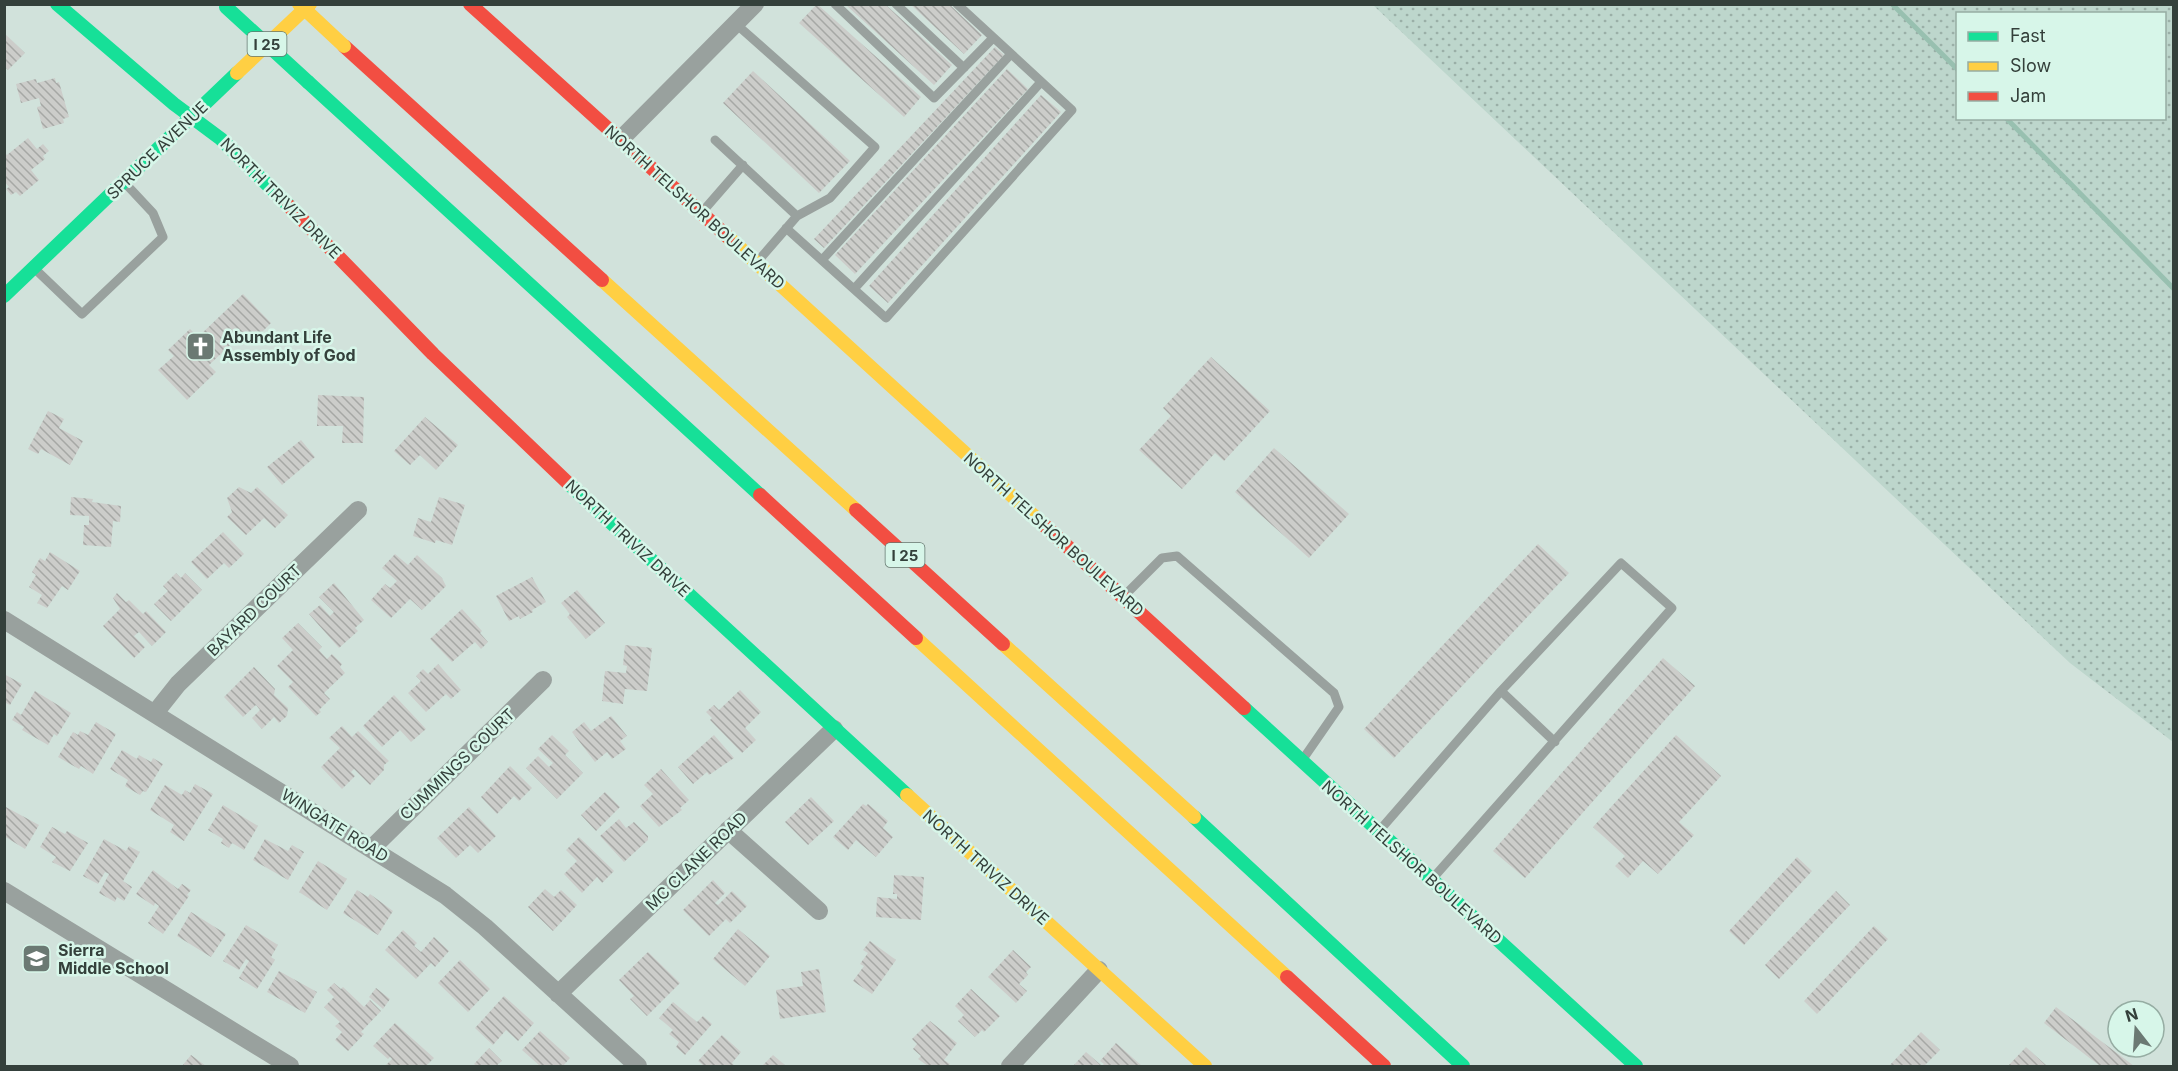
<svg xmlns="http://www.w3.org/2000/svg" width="2178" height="1071" font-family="Inter,sans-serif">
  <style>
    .grass { fill: url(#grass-dots); fill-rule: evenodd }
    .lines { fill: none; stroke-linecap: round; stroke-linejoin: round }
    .stream { stroke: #98c0b0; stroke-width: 5 }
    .building { fill: url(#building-back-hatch) }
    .lane { stroke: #99a19e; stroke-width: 9 }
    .street { stroke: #99a19e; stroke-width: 18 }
    .fast { stroke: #16e098; stroke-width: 14 }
    .slow { stroke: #ffcf43; stroke-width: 14 }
    .jam { stroke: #f24e42; stroke-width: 14 }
    .fast-bridge { stroke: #16e098; stroke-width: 14 }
    .slow-bridge { stroke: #ffcf43; stroke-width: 14 }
    .labels { text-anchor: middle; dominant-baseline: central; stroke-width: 5; stroke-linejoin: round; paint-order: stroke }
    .shield { fill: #d7f6e9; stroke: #65776f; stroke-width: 1.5 }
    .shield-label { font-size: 15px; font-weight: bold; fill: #34403b }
    .street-label { font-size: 16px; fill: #34403b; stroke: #d7f6e9 }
    .poi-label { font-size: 16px; font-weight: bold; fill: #34403b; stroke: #d7f6e9; text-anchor: start }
  </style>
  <defs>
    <pattern id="grass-dots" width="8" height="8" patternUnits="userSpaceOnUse" patternTransform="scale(1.5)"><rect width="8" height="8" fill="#bdd6cc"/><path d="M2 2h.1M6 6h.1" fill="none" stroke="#9aafa7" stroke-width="1.8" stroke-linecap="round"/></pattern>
    <pattern id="building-back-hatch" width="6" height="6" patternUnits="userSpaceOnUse" patternTransform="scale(1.5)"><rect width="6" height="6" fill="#cccdca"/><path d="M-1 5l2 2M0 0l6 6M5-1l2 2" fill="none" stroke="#a6a8a5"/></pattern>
  </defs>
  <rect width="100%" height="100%" fill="#d1e2db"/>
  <path class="grass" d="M1373,5H2173V742L2070,663ZM1958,14H2164V118H1958Z"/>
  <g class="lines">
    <path class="stream" d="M1892,4L1958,70
      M2006,118L2174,289"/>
  </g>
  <path class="building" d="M817,4L921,97L904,117L799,23Z
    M910,4H949L982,35L964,54Z
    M846,5H886L952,65L934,85Z
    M4,33L25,53L8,70L4,66Z
    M995,47L1004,55L824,248L814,239Z
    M1007,69L1028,89L855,274L835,255Z
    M753,71L850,161L819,193L723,103Z
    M55,78L56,83L59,82L69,117L63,119L64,123L43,129L37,107L41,106L39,98L21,103L16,84L36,79L37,83Z
    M1041,95L1061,112L888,303L869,286Z
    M28,138L37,149L43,144L49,151L43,156L45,159L31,170L39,180L20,196L16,192L11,195L6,189L9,187L4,181V152L7,155Z
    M243,294L271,323L252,342L243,333L209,365L216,372L187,400L158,370L174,356L168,350L190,329L198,337Z
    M1211,357L1270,411L1224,461L1215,453L1182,489L1139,450L1171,416L1163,408Z
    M318,395L364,397L363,443H342L343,426H317Z
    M48,411L64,419L59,428L83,441L70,465L41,449L38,454L28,449Z
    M425,417L458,445L436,470L420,455L410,465L394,451Z
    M301,440L315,457L282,485L267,467Z
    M1274,448L1349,514L1309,558L1235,492Z
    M239,487L251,493L257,487L288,515L275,528L264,518L246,535L227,517L232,512L227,498Z
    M71,497L93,499L92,502L121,506L120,522L113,521L111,547L83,545L84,525H89V516L70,515Z
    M439,497L465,505L452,545L436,540L435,543L413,536L418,518L431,522Z
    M223,532L244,554L229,568L224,563L207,579L191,562Z
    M1538,544L1569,573L1394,758L1364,729Z
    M50,552L80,571L68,590L62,586L47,608L37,603L42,595L29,587L36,575L32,572L40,558L45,561Z
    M395,554L408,565L417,555L442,578L446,586L422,610L410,599L391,618L371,600L385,584L390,588L397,581L382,568Z
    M176,573L181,578L185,573L202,590L171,621L154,604L168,591L163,586Z
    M532,577L546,602L532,610L533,612L520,619L519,616L509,621L496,596Z
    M334,583L364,620L355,628L358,631L339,648L309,614L320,605L330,616L334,612L319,597Z
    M577,590L605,623L586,639L567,617L570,614L561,603Z
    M117,593L126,602L129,600L143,614L146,611L166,632L152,646L139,632L134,636L145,647L134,658L103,626L120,609L113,598Z
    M462,609L482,631L480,633L488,642L481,649L475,642L452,662L430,639Z
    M298,623L322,647L319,650L327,659L332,654L342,664L340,667L345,673L324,693L330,699L319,710L321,712L316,716L288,687L293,682L277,666L293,650L282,638Z
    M625,645L652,648L647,691L625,689L623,704L602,701L605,671L626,673L627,666L623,665Z
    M1663,658L1695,686L1525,878L1493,851Z
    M438,664L461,690L451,699L446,694L426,712L408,693L421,681L416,676L423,669L428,674Z
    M254,667L275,689L274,695L288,708L287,716L279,723L274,717L262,729L252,718L260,710L256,705L243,717L224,697Z
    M4,674L22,684L10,705L4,702Z
    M740,690L761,712L745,728L756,740L742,753L710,720L712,718L706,712L714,705L719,710Z
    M35,691L71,713L57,736L54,734L48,745L22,730L24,727L12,720L17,712L21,715Z
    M394,695L426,729L411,742L400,730L382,747L363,726Z
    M611,716L627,736L620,741L626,749L612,759L607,752L595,762L572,732L584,722L591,731Z
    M96,722L116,734L93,774L81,766L79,769L58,757L73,732L78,735L80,731L88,735Z
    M342,726L352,737L358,731L389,761L384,765V770L370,785L354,769L351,772L355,776L342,789L321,767L340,748L329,738Z
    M552,735L569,751L565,755L583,773L557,799L526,768L538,756L549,767L553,763L538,749Z
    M714,735L734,758L709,775L707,772L693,784L678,767Z
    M1676,735L1721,776L1679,822L1694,835L1658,874L1643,861L1628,878L1615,866L1625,856L1593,827Z
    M122,750L137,759L139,755L151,762L153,758L163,764L146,792L143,791L140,795L125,786L128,780L110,769Z
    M510,766L532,788L519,801L514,796L497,814L481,797Z
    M661,769L689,800L680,808L682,810L659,827L640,806L653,794L644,785Z
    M195,784L213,794L184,841L170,832L174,825L150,810L165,785L182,795L185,790L190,793Z
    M605,792L620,807L596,831L581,815Z
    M811,797L834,821L808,845L785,822Z
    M863,804L866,806L868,804L888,821L883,828L893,837L876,857L856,840L848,850L833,837Z
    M223,805L258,826L244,850L232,843L229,848L221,843L223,839L208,830Z
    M4,806L39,825L25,849L4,836Z
    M469,807L496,836L478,853L470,845L456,858L437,838Z
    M619,819L626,828L634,822L648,836V840L624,862L600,836Z
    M52,827L65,834L67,831L88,843L70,871L52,862L56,857L40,847Z
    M579,837L614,871L602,883L597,877L582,893L564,874L577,861L566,850Z
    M104,839L126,851L129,846L140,852L123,881L132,887L124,901L117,897L115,902L99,893L109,874L105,872L98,884L83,876Z
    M265,839L288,851L292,845L304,852L288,880L253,860Z
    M1797,857L1812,871L1744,945L1729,931Z
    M318,861L347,879L327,910L299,892Z
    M153,870L178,889L182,884L191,890L187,895L189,896L163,934L148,923L159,906L155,903L154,906L136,894Z
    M894,875L924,877L921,920L876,917L877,897L897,899V894H893Z
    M713,880L725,893L715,903L718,905L732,891L747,906L730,923L726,919L709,936L683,910Z
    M545,889L554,897L561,890L577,905L553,931L528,907Z
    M357,890L368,897L370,894L393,911L378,935L343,913Z
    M1836,891L1850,905L1779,979L1765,965Z
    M191,912L226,934L211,957L177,936Z
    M246,925L278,945L271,957L275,960L257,989L239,978L249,961L246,959L239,970L223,961Z
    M1874,926L1888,939L1817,1014L1804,1001Z
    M738,929L770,956L745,986L713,959Z
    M403,930L417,943L414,946L421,952L434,937L449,951L435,967L431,963L416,979L385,950Z
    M870,941L896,960L872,994L853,981L864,966L860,964L868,953L863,950Z
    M1013,950L1031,967L1026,972L1028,975L1019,984L1027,991L1016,1003L988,977Z
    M648,952L680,983L647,1016L630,999L634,996L619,980Z
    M460,960L490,989L468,1012L438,983Z
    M819,969L826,1012L780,1019L776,990L803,986L801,972Z
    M279,971L317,992L305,1013L267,992Z
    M334,983L341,989L343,987L364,1007L370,1000L381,1011L361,1032L364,1034L348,1051L335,1040L342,1032L335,1026L340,1022L324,1007L334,997L327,990Z
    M376,988L390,999L383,1009L369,997Z
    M971,989L1000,1016L984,1032L982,1030L975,1037L958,1021L964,1015L955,1006Z
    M504,996L534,1023L518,1041L506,1030L493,1045L475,1028Z
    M673,1002L697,1022L703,1016L712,1024L685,1055L676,1047L679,1042L669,1034L673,1030L659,1018Z
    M2056,1007L2134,1066H2100L2044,1023Z
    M930,1021L957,1043L944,1060L950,1064L948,1066H928L918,1059L921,1056L913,1049L917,1044L912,1039Z
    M395,1023L434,1058L426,1066H385L392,1059L390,1057L388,1059L373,1046Z
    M540,1031L570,1058L563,1066H540L522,1050Z
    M1921,1032L1940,1050L1924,1066H1889Z
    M722,1035L741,1052L732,1063L735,1066H704L698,1061Z
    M1116,1043L1142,1066H1073L1086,1052L1102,1066L1104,1064L1100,1061Z
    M2026,1047L2047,1066H2008Z
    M489,1048L502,1061L496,1066H477L474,1064Z
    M191,1055L206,1066H182Z
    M773,1055L786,1066H762Z"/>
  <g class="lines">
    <path class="lane" d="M835,4L934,98L993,38
      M896,4L964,68
      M736,24L875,147L830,198L797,216
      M715,140L797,216L758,261
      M703,211L743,165
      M786,228L886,318L1072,110L957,4
      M822,260L1011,54
      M34,268L82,314L163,237L153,213L124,182
      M854,289L1041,82
      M1124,596L1162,558L1177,556L1334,693L1339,707L1303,759
      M1501,691L1555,742
      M1379,831L1501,691L1621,563L1672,608L1433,878"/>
    <path class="street" d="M621,139L755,4
      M4,620L445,895L485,927L638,1066
      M155,713L178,684L358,510
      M728,830L819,911
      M372,848L543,680
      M4,891L290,1066
      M558,994L834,729
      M1010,1066L1099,970"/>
    <path class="fast" d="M57,4L174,104L221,139L289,206
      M308,82L760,495
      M4,296L237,73
      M569,484L907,795
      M1244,708L1636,1066
      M1194,817L1463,1066"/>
    <path class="slow" d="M237,73L310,4
      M728,237L1045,526
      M602,280L856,510
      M916,638L1287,977
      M1003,644L1194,817
      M907,795L1205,1066"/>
    <path class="jam" d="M470,4L728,237
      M344,46L602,280
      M289,206L433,354L569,484
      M760,495L916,638
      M856,510L1003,644
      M1045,526L1244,708
      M1287,977L1384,1066"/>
    <path class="fast-bridge" d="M226,7L308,82"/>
    <path class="slow-bridge" d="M299,4L344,46"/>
  </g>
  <defs>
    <symbol id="church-square" viewBox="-11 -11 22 22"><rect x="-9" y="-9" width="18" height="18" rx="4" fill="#6b7973" stroke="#d7f6e9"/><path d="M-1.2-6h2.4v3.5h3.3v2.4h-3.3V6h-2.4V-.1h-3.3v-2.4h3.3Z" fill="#fff"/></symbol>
    <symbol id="school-square" viewBox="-11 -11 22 22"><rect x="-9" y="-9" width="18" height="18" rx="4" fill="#6b7973" stroke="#d7f6e9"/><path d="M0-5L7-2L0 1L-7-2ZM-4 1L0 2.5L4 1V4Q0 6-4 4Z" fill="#fff"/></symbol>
  </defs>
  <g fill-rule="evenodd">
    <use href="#church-square" x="184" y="330" width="33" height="33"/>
    <use href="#school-square" x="20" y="942" width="33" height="33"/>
  </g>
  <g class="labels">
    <g class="shield">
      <rect x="247.5" y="32" width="39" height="24" rx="4.5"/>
      <rect x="885.5" y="543" width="39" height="24" rx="4.5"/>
    </g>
    <g class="shield-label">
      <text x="267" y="44">I 25</text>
      <text x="905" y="555">I 25</text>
    </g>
    <g class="street-label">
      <text transform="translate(157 150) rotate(-44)">SPRUCE AVENUE</text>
      <text transform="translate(281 198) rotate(45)">NORTH TRIVIZ DRIVE</text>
      <text transform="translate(695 207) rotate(42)">NORTH TELSHOR BOULEVARD</text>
      <text transform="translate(1054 534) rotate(42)">NORTH TELSHOR BOULEVARD</text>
      <text transform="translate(628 538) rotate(43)">NORTH TRIVIZ DRIVE</text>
      <text transform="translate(254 610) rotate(-44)">BAYARD COURT</text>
      <text transform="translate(457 764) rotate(-44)">CUMMINGS COURT</text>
      <text transform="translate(335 825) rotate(32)">WINGATE ROAD</text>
      <text transform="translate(696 861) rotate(-44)">MC CLANE ROAD</text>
      <text transform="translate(1412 862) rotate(42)">NORTH TELSHOR BOULEVARD</text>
      <text transform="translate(986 867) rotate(42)">NORTH TRIVIZ DRIVE</text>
    </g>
    <g class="poi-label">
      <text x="222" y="337">Abundant Life<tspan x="222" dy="18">Assembly of God</tspan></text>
      <text x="58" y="950">Sierra<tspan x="58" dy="18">Middle School</tspan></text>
    </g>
  </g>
  <rect width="2178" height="1071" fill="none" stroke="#34403b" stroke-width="12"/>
  <rect x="1956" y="12" width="210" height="108" fill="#d7f6e9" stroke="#96ada3" stroke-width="1.5"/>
  <rect x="1968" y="32" width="30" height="9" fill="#16e098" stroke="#96ada3" stroke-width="1.5"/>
  <text x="2010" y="42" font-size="18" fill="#34403b">Fast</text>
  <rect x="1968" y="62" width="30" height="9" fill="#ffcf43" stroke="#96ada3" stroke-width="1.5"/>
  <text x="2010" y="72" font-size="18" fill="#34403b">Slow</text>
  <rect x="1968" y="92" width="30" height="9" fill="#f24e42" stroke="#96ada3" stroke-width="1.5"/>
  <text x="2010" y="102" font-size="18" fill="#34403b">Jam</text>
  <g transform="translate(2136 1029) rotate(343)"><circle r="28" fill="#d7f6e9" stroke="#96ada3" stroke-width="1.5"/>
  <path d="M0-4.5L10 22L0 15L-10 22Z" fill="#6b7973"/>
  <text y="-9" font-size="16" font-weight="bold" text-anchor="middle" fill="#34403b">N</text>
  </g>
</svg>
